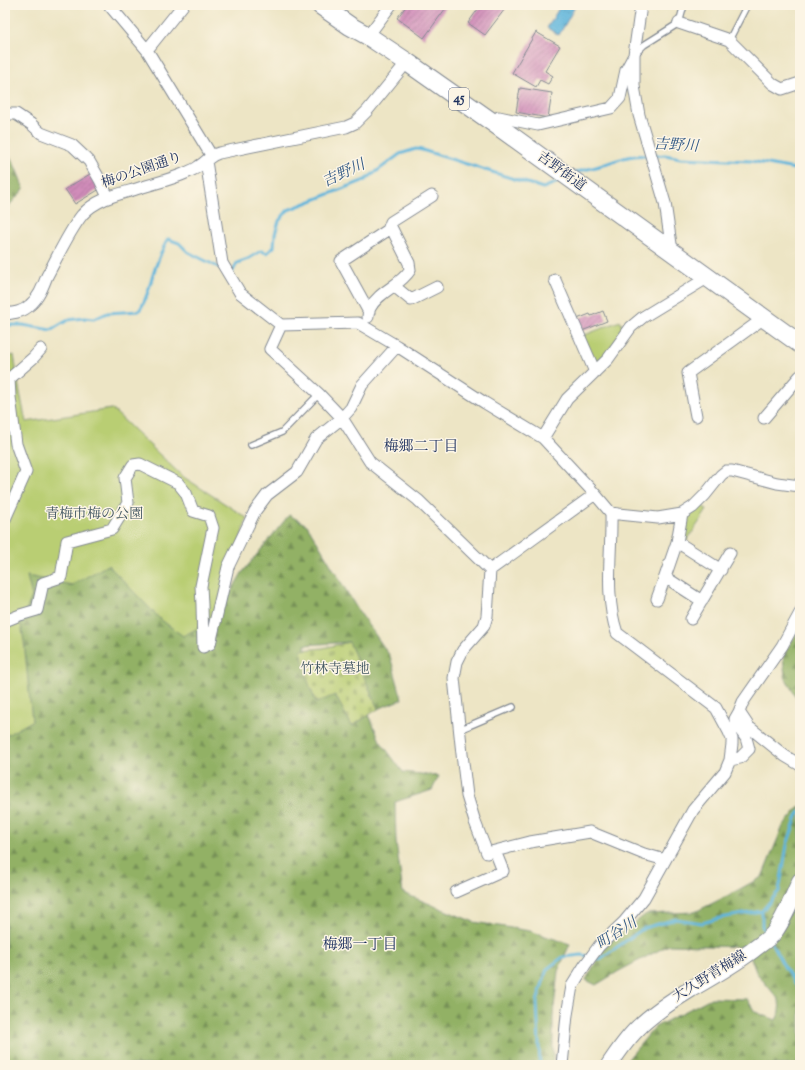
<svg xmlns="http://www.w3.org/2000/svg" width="805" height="1070" font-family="'Sorts Mill Goudy','Noto Serif JP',serif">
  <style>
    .green { fill: #b9ce73; stroke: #6a7e68 }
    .forest { fill: url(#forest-firs); stroke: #567062 }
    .cemetery { fill: url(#cemetery-stones); stroke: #6a7e68 }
    .water { fill: url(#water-ripples); stroke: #3d729d }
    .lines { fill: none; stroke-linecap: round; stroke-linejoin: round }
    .stream { stroke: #5fb5dc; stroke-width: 3 }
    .building { fill: url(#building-hatch) }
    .lane-casing { stroke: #848a92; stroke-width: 8 }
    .street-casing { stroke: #848a92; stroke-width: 13 }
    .secondary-casing { stroke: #848a92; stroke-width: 18 }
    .primary-casing { stroke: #848a92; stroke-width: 20 }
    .lane { stroke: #fff; stroke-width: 5.5 }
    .street { stroke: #fff; stroke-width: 11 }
    .secondary { stroke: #fff; stroke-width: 16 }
    .primary { stroke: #fff; stroke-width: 18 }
    .labels { text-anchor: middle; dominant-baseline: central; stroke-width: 3; stroke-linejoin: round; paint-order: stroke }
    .shield { fill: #fcf5e5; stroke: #5e6a86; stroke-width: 1 }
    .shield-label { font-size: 13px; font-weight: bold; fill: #1b2f5e }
    .street-label { font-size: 14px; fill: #1b2f5e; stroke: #fcf5e5 }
    .park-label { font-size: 14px; fill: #425763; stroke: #fcf5e5 }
    .water-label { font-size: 15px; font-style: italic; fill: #2f5784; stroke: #fcf5e5 }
    .neighbourhood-label { font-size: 15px; fill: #1b2f5e; stroke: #fcf5e5 }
  </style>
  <defs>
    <pattern id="forest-firs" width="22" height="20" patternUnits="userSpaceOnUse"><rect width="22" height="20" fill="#92b165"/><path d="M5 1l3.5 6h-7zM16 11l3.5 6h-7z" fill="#769056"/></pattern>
    <pattern id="cemetery-stones" width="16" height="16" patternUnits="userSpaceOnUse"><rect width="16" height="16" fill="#b9ce73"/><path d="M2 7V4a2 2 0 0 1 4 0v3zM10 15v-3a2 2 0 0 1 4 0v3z" fill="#9eb166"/></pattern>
    <pattern id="water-ripples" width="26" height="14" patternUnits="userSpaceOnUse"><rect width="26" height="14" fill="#5fb5dc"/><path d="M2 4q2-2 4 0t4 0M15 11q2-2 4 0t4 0" fill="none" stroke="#4e94b6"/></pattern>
    <pattern id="building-hatch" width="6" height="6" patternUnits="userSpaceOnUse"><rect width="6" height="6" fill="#d08cb9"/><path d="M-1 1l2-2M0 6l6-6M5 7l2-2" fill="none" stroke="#a8739a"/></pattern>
  </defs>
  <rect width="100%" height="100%" fill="#fcf5e5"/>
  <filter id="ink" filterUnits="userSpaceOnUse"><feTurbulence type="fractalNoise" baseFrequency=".025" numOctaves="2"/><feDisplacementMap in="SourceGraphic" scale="8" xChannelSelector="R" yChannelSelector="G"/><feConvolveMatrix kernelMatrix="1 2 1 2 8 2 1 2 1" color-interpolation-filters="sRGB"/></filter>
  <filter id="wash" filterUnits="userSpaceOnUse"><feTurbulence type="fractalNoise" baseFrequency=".012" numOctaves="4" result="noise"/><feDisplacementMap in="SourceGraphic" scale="16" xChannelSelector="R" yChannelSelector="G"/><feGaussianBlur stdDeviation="0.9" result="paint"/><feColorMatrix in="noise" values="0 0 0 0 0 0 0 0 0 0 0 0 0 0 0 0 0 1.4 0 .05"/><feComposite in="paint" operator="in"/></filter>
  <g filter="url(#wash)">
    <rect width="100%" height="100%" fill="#ede5c5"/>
    <path class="green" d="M620,321L624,329L598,365L582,336Z
      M14,355L19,388L26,422L112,409L182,476L247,518L208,641L45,705L18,737L5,747V358Z
      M702,505L707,510L686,542L680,539L686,518Z"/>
    <path class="forest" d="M5,148L16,168L24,189L5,210Z
      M289,515L307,525L356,607L390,656L402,699L378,709L349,642L305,645L308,680L316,702L335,695L352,726L369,715L380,741L403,772L439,776L432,790L395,802L396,842L403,893L474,922L530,931L570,944L558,971L553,1017V1065H5V736L32,721L24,641L21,624L32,596L27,576L72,585L108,565L160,619L183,636L215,619L242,573Z
      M800,628V704L785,677L783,655Z
      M800,806V1065H623L655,1027L711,998L747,999L755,1012L776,1020L780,1012L779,1000L756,972L747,947L669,945L619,971L596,985L586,980L604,947L646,914L695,912L725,897L762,877L783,826Z"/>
    <path class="cemetery" d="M349,642L378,709L352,726L335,695L316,703L306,676L301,650L323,648Z"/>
    <path class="water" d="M561,5H576L559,35L547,28Z"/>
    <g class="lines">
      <path class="stream" d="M654,156L665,155L681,158L751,161L800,170
        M575,173C582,170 589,169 596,167C614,162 630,153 649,156
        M232,273L237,263L248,259L261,251L267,253L274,247L275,234L279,221L288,210L365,180L400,154L416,149L422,150L543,188L563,180
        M5,325H23L51,330L68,320L84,318L94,319L107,313L139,311C147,299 148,291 152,278C156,265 161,251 168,239L179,243L188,252L222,269
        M762,911V926L766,933
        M771,942L785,968L800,990
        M593,958L600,959L644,928L676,919L702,923L720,918L762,911L779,891L787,845L797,816L800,812
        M540,1065L537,1002L547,969L563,957L582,955L587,956"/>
    </g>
    <g id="blocks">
      <path class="building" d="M407,5H448L424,38L397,18Z
        M481,5H508L485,35L468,23Z
        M536,32L560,46L545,71L553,76L548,84L540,80L536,87L512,73Z
        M520,88L552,93L548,118L516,112Z
        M90,174L100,189L75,204L65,189Z
        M603,311L607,321L582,331L577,319L590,314L591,316Z"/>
    </g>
  </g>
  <g filter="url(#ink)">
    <use href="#blocks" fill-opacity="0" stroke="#848a92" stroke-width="1"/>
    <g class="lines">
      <defs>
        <path id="lane" d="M729,40L747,5
          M636,53L644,45L679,23L684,5
          M251,445L282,432L319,394
          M459,730L513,707"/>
        <path id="street" d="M109,5L147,50L211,155
          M641,5L634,55V86L639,115L665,203L672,251
          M679,23L729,40L773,84L782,89L800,83
          M368,36L391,5
          M147,50L183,5
          M5,114H16L31,124L41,133L72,145L89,161L100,180L108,197
          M495,124L499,117L538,125L611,108L620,98L626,70L633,57
          M206,161L222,263L240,293L281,325
          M555,280L595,372
          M394,286L411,300L437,287
          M369,312L341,261L388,230L391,222L432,196
          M5,314C14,313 23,312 30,305C39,298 43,286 47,276C58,256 68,233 82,215C95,200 115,195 133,190C151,184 171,180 188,172C192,170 196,169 199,166C208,161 208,156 219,153L346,127L355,123L367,111L407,62
          M368,317C368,314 369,310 370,308C379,291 400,286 410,270L409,263L390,225
          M5,379H9L33,358L41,349
          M696,416L688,373L764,318
          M764,418L800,376
          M543,438L567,399L608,359L631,327L643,317L707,278
          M595,494L490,570L418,500L370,462L342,418L319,394L270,349L281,325L358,323L397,346L485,403L543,438L595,494L611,513L619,514L658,518L682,514
          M5,519L26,472L16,444L10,397L9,379
          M677,542L721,570
          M490,570L487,616L484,626L463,650L457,662L454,678L462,754L467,796L475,822L487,853L530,842L590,832L644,854L665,860
          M665,577L702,601
          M657,599L665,577L677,542L682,514L693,507L705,495L721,475L726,471H732L777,483L800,486
          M800,613L782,646L743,702L739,712L749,727L785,756L800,765
          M691,619L730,553
          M5,621L20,615L37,610L43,583L61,577L67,541L112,529L128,503L125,478L133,465L140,464L178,483L186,493L193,511L209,516L213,528L201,586L202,605L203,647L210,644L228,567L255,511L267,495L297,472L316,439L342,418L351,408L362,385L397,346
          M730,760L740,758L749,749L746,738L737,726L735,719L739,712
          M456,892L503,871L495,851
          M562,1065L567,1015L572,986L585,965L599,946L624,922L644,898L693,810L725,772L730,760L732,744V739L729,732L716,708L617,633C604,595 612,552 611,513"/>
        <path id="secondary" d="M609,1065C618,1052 627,1038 639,1027C654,1012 673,1000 691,989C712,977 733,965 753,950C759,945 766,941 772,935C783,923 793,896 800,881"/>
        <path id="primary" d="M320,5L350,26L368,36L407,62L495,124L800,344"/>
      </defs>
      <use href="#lane" class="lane-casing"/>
      <use href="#street" class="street-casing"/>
      <use href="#secondary" class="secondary-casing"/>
      <use href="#primary" class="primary-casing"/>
      <use href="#lane" class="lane"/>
      <use href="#street" class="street"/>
      <use href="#secondary" class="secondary"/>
      <use href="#primary" class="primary"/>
    </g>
  </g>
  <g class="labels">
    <rect class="shield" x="449" y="88" width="20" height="22" rx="3"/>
    <g class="shield-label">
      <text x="459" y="99">45</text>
    </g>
    <g class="street-label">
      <text transform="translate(142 171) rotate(-19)">梅の公園通り</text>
      <text transform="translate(561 172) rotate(36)">吉野街道</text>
      <text transform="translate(710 977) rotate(-32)">大久野青梅線</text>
    </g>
    <g class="park-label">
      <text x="94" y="515">青梅市梅の公園</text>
      <text x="335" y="670">竹林寺墓地</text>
    </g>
    <g class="water-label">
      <text transform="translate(676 146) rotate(3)">吉野川</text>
      <text transform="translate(344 174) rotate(-25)">吉野川</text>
      <text transform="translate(617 934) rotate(-33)">町谷川</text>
    </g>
    <g class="neighbourhood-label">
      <text x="421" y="447">梅郷二丁目</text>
      <text x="360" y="945">梅郷一丁目</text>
    </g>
  </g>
  <rect width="805" height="1070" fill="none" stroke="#fcf5e5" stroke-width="20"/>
</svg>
